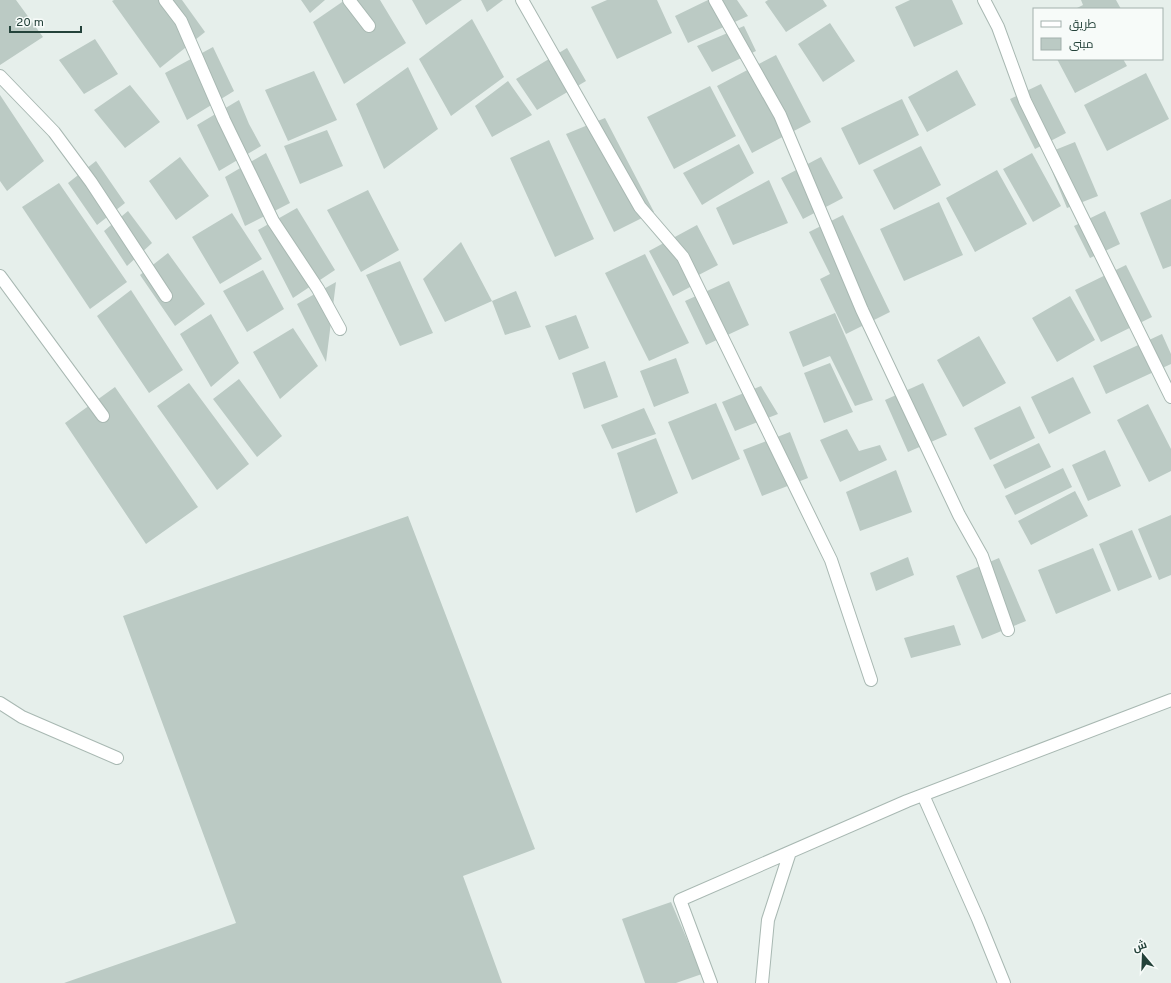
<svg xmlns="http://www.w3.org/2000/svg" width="1171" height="983" font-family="Overpass,Cairo,sans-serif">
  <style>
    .building { fill: #bbcac4 }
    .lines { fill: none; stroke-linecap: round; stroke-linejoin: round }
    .service-casing { stroke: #a8b8b2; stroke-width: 14 }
    .minor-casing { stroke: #a8b8b2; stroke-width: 14 }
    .service { stroke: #fff; stroke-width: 12 }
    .minor { stroke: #fff; stroke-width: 12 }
  </style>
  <rect width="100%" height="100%" fill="#e6efeb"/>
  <path class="building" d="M0,0H16L43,37L0,65Z
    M114,0H182L205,32L160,68L112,1Z
    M301,0H325L310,13Z
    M345,0H380L406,43L344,84L313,22Z
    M412,0H462L426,25Z
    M481,0H503L487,12Z
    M607,0H657L672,33L617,59L591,7Z
    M708,0H737L748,16L688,43L675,16Z
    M768,0H823L827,6L786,32L765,2Z
    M910,0H952L963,24L914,47L895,7Z
    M1081,0H1116L1121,9H1075L1083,5Z
    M472,19L504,77L451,116L419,59Z
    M830,23L855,61L823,82L798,44Z
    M744,26L756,51L712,72L697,46Z
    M95,39L118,74L84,94L59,60Z
    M213,47L234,91L187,120L165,73Z
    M567,48L586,81L537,110L516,79Z
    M776,55L811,122L752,153L717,86Z
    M1057,59H1123L1127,66L1075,93Z
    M408,67L438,129L384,169L356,104Z
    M957,70L976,105L927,132L908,97Z
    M314,71L337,120L288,141L265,90Z
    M1146,73L1169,119L1107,151L1084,105Z
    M508,81L532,115L492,137L475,106Z
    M1041,84L1066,133L1035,149L1010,99Z
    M130,85L160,122L125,148L94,110Z
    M710,86L736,136L674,169L647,117Z
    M0,95L44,161L7,191L0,181Z
    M902,99L919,135L859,165L841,128Z
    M239,100L249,124L261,146L219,171L197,125Z
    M605,118L654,212L614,232L566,134Z
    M327,130L343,166L300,184L284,146Z
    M549,140L594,239L555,257L510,158Z
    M1075,142L1098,196L1067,208L1045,154Z
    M739,144L754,173L702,205L683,173Z
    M921,146L941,185L894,210L873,170Z
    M266,153L290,203L245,226L225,177Z
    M1032,153L1061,206L1033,222L1003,169Z
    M180,157L209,196L176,220L149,181Z
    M821,157L843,198L803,219L781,178Z
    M96,161L125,203L97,225L68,183Z
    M997,170L1027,224L975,252L946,198Z
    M769,180L788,223L733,245L716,208Z
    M59,183L127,282L90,309L22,207Z
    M368,190L399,250L361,272L327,210Z
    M1171,199V266L1163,269L1140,213Z
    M939,202L963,255L904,281L880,229Z
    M297,208L335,270L293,298L258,230Z
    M128,211L152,243L127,266L104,231Z
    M1105,211L1120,244L1090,258L1074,226Z
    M232,213L262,259L220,284L192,237Z
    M843,215L890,312L846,334L820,279L830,274L809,232Z
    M697,225L718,265L689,280L692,286L673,296L649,251Z
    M461,242L492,301L445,322L423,279Z
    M168,253L205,304L175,326L140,275Z
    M645,254L689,343L649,361L605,273Z
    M400,261L433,333L400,346L366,275Z
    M1126,265L1152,317L1101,342L1075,290Z
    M263,270L284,309L247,332L223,291Z
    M729,281L749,325L706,345L685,301Z
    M336,282L326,362L297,304Z
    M131,290L183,370L149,393L97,316Z
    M516,291L531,327L505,335L492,301Z
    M1070,296L1095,340L1057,362L1032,318Z
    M835,313L873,400L855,406L830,356L803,367L789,332Z
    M211,314L239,363L211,387L180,334Z
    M576,315L589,348L559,360L545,326Z
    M293,328L318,366L280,399L253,352Z
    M1162,334L1171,354V364L1106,394L1093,366Z
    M979,336L1006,383L963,407L937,360Z
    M676,358L689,393L654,407L640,371Z
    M605,361L618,397L584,409L572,373Z
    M830,363L853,412L824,423L804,373Z
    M1073,377L1091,413L1049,434L1031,397Z
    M239,379L282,436L257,457L213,399Z
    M189,383L249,464L217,490L157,406Z
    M923,383L947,435L908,452L885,400Z
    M761,386L778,414L735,431L722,402Z
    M115,387L198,507L146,544L65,423Z
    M716,403L740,459L692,480L668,422Z
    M1148,404L1171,449V471L1149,482L1117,420Z
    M1020,406L1035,438L990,460L974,428Z
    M644,408L656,434L612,449L601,425Z
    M847,429L859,451L880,445L887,460L840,482L820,440Z
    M790,432L808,478L762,496L743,450Z
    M656,438L678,493L636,513L617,453Z
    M1039,443L1051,467L1005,489L993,465Z
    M1105,450L1121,486L1088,501L1072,465Z
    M1063,468L1072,487L1015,515L1005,496Z
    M896,470L912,512L860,531L846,492Z
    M1075,491L1088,516L1031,545L1018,521Z
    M1171,515V575L1159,580L1138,529Z
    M408,516L535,849L463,876L502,983H64L236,923L123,616Z
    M1132,530L1152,577L1118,591L1099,544Z
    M1093,548L1111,591L1056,614L1038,570Z
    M908,557L914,575L876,591L870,573Z
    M999,558L1026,621L982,639L956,576Z
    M954,625L961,645L911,658L904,638Z
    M671,902L702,974L676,983H645L622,919Z"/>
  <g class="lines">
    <defs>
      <path id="service" d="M0,703L22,717L117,758"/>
      <path id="minor" d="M165,0L181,21L224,120L273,221L318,289L340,329
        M349,0L369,26
        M522,0L640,207L683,257L831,560L871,680
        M715,0L780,115L862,310L959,515L982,556L1008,630
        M984,0L998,27L1025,101L1171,397
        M0,76L54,132L91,182L166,296
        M0,276L103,416
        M923,795L978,919L1004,983
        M711,983L680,900L907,801L1171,700
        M762,983L768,920L790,852"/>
    </defs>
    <use href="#service" class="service-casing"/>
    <use href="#minor" class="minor-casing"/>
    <use href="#service" class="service"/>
    <use href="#minor" class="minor"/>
  </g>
  <rect x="1033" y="8" width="130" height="52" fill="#f7fbf9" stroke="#a3b1ad"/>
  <rect x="1041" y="21" width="20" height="6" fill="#ffffff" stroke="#a3b1ad"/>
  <text x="1069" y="28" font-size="12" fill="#24423a">طريق</text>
  <rect x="1041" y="38" width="20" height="12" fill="#bbcac4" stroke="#a3b1ad"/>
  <text x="1069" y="48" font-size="12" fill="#24423a">مبنى</text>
  <g transform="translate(1143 955) rotate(341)" stroke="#f7fbf9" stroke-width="3" paint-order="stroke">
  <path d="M0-3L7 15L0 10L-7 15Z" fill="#24423a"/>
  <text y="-6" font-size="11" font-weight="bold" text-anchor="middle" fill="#24423a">ش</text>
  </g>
  <path d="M10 26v6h71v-6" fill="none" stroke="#24423a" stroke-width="2"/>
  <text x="16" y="26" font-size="12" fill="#24423a" stroke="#f7fbf9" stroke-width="3" paint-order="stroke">20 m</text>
</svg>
